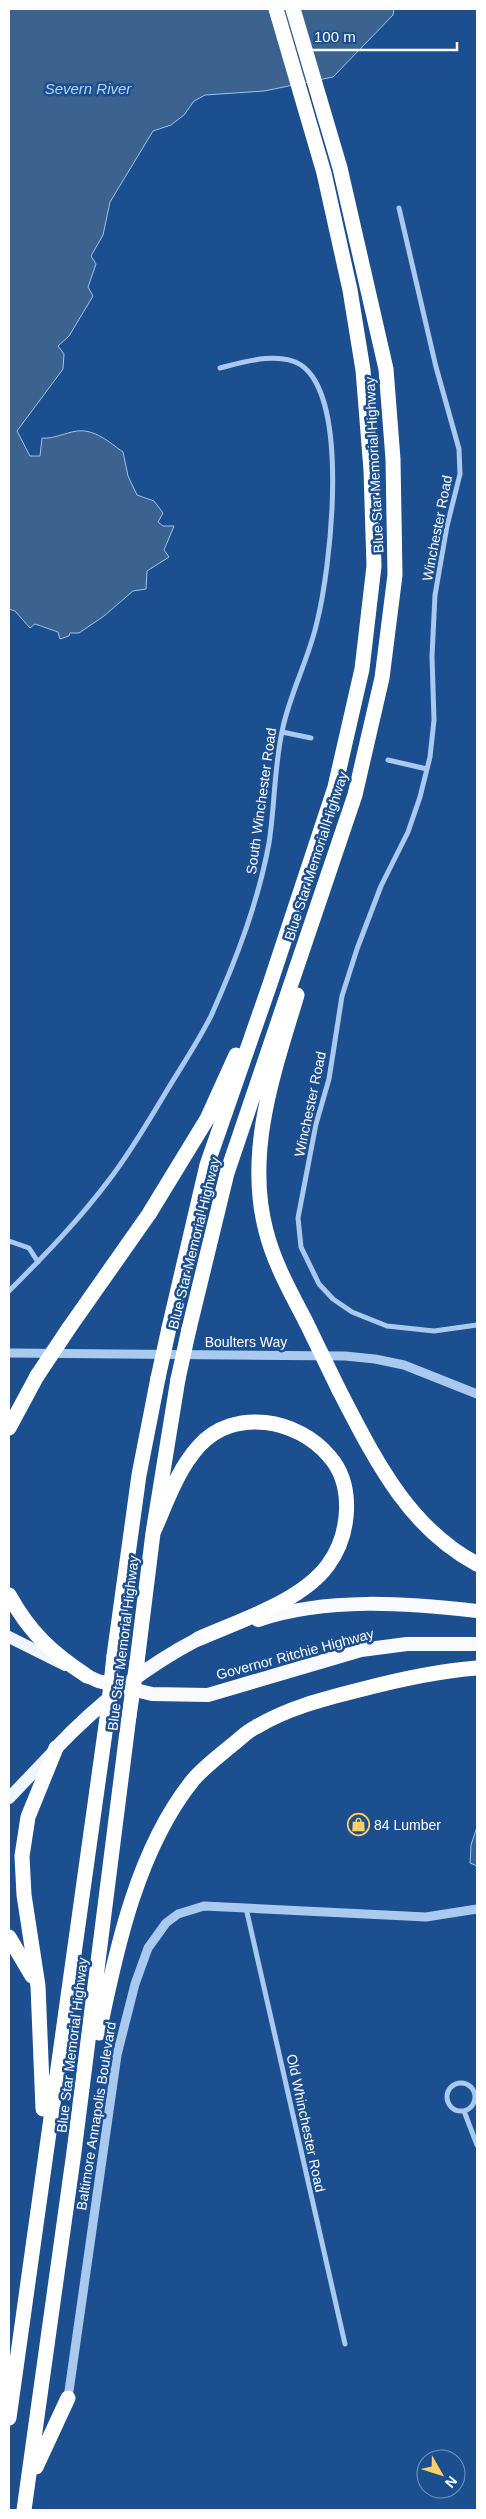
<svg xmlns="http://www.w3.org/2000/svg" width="486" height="2519" font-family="Helvetica,sans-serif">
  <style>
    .water { fill: #3c6290; stroke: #9cc4f0 }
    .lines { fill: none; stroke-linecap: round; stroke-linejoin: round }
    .minor { stroke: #a9c9ee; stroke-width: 5 }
    .tertiary { stroke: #a9c9ee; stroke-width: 9 }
    .primary { stroke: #f0f6ff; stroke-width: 12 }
    .trunk { stroke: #f8faff; stroke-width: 14 }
    .motorway { stroke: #fff; stroke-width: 15 }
    .trunk-bridge { stroke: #f8faff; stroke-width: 14 }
    .motorway-bridge { stroke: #fff; stroke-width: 15 }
    .labels { text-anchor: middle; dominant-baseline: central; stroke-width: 5; stroke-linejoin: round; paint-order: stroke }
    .street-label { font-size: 14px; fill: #fff; stroke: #1b4f8f }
    .poi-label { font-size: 14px; fill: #fff; stroke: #1b4f8f; text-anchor: start }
    .water-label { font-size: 15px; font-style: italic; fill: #b5d3f5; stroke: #1b4f8f }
  </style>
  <rect width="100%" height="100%" fill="#1b4f8f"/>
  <path class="water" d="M9,9H394L393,15L333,77L264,91L205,95L194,101L184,115L171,125L153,131L110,202L103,235L91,256L96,264L88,287L93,296L69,336L58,346L64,354L63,369L17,431L30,456H40L42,438C54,439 64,433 77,431C95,429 109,442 123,452L128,476L137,495L154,501L163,513L158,522L163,526H174L164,550L169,557L147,571L146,589L133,591L104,616L79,633H70L69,636L60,639L58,632L35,624L30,628L15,611L9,609Z
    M477,1827V1866L470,1863L471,1845Z"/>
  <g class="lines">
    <path class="minor" d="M399,208L436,367L459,449L460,474L447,526L435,595L432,656L434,720L430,757L420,797L408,832L381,886L357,949L342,996L329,1079L316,1124L298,1218L301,1247L319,1284L333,1299L352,1312L387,1326L434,1331L477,1325
      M282,732L311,738
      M388,760L427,769
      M9,1241L29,1248L38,1262
      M9,1291C44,1256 79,1220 109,1180C130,1153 148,1122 166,1092C181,1067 198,1042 211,1016C236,960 258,903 269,843C275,805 274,765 283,727C291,691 309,658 317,622C330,571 351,399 301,365C279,351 244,362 220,368
      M246,1908L345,2344
      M447 2097a14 14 0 1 1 28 0a14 14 0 1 1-28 0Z
      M464,2111L477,2145"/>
    <path class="tertiary" d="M9,1353L345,1356L375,1359L404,1365L477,1394
      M68,2398L117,2055L135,1984L148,1948L166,1923L178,1914L204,1906L426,1917L477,1909"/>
    <path class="primary" d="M9,1637L65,1665
      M9,1798L53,1752"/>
    <path class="trunk" d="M258,1620C328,1597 405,1603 477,1611
      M87,1676L98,1681L152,1694L208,1695L361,1650L407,1644H477"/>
    <path class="motorway" d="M297,995C274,1072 245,1151 266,1231C274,1263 291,1293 306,1322
      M69,1328L149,1214L207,1119L236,1055
      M169,1328L207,1165L270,984L335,787L362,669L374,566L371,470L363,370L350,290L324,173L276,9
      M189,1329L227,1173L355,795L382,678L395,575L393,459L386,369L340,168L293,9
      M339,1390C374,1457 407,1527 477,1564
      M9,1428L37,1376
      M153,1533C166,1504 177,1470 199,1446C234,1407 298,1419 329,1456C355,1485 350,1535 328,1565C301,1602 238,1621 198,1639
      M9,1595C30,1633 52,1653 87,1676
      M114,1656L139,1475L158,1378
      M137,1662L153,1533L178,1379
      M9,1937L32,1976
      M99,2033C116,1949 138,1848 193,1780C204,1767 219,1756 232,1745C240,1739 247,1731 256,1727C288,1708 323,1699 359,1690C397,1680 437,1671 477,1668
      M43,2109L38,1986L24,1895L22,1856L28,1817L56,1748
      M9,2418L108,1711
      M36,2467L68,2398
      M24,2510L74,2152L129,1716"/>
    <path class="trunk-bridge" d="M56,1748C98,1704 144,1667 198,1639"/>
    <path class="motorway-bridge" d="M306,1322L339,1390
      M37,1376L69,1328
      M158,1378L169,1328
      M178,1379L189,1329
      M108,1711L114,1656
      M129,1716L137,1662"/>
  </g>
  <defs>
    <symbol id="shop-ring" viewBox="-11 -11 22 22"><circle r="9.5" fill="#1b4f8f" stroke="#ffd166" stroke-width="1.5"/><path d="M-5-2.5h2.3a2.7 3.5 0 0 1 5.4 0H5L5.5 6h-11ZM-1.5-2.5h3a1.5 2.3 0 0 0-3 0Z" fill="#ffd166"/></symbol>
  </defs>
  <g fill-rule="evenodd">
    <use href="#shop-ring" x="346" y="1812" width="25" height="25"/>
  </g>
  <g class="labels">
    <g class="street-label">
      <text transform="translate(374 465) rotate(-93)">Blue Star Memorial Highway</text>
      <text transform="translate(437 528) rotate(-79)">Winchester Road</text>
      <text transform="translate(261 801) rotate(-82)">South Winchester Road</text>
      <text transform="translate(316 856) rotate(-72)">Blue Star Memorial Highway</text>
      <text transform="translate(310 1104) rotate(-78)">Winchester Road</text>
      <text transform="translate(194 1243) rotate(-76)">Blue Star Memorial Highway</text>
      <text x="246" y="1342">Boulters Way</text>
      <text transform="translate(123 1643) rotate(-83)">Blue Star Memorial Highway</text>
      <text transform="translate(295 1654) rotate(-15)">Governor Ritchie Highway</text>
      <text transform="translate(72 2045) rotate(-83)">Blue Star Memorial Highway</text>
      <text transform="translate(96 2116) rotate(-81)">Baltimore Annapolis Boulevard</text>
      <text transform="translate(306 2123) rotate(78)">Old Whinchester Road</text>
    </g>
    <g class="poi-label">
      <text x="374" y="1825">84 Lumber</text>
    </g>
    <g class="water-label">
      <text x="88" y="88">Severn River</text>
    </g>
  </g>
  <rect width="486" height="2519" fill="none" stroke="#ffffff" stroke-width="20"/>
  <g transform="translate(441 2474) rotate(129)"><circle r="24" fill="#1b4f8f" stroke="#7695bc"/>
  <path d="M0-4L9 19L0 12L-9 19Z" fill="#ffd166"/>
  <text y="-8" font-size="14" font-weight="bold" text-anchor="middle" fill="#ffffff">N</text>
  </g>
  <path d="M306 42v8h151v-8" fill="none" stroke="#ffffff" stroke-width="2.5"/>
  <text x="314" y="42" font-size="15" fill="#ffffff" stroke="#1b4f8f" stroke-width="4" paint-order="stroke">100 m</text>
</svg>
